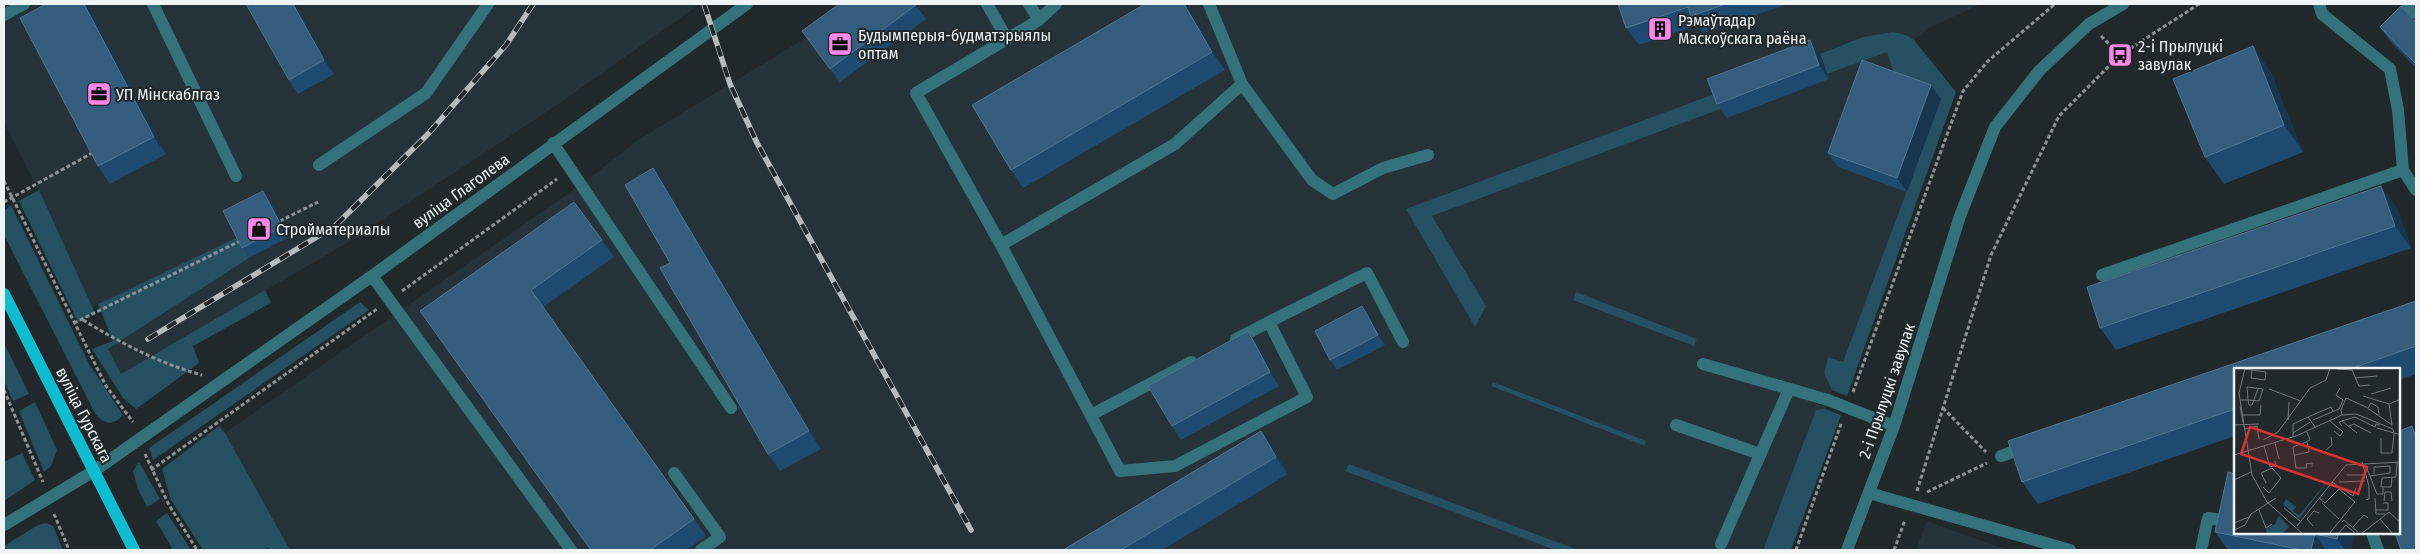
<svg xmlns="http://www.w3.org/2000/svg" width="2420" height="554" font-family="'Fira Sans Condensed',sans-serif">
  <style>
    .built { fill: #253239 }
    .green { fill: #245062 }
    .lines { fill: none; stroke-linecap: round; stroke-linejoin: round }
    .path { stroke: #8c9294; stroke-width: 3; stroke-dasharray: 4 2.5; stroke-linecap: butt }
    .minor { stroke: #33727b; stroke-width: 12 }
    .major { stroke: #10bdd0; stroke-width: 12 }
    .rail-casing { stroke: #b5bbbd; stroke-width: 5.5 }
    .rail { stroke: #21282b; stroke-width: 4; stroke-dasharray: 11; stroke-linecap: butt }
    .wall { fill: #1e4a6f }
    .shaded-wall { fill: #16354e }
    .building { fill: #345c7d; stroke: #517490 }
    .labels { text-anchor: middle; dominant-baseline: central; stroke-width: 4; stroke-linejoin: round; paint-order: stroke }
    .poi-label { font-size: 16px; fill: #eef3f5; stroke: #21282b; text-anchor: start }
    .street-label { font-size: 16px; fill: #eef3f5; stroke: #21282b }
    .inset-road { fill: none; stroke: #73797c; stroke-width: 1 }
    .view { fill: #d73232; fill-opacity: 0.15; stroke: #d73232; stroke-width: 2.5 }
    .inset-edge { fill: none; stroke: #eef3f5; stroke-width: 2.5 }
  </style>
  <rect width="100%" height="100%" fill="#21282b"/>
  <path class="built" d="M4,4H700L557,105L352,240L121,375L107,349L249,258L289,237H238L92,307L35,183L4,123Z
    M861,4H914L916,6L920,4H1981L1929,28L1914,40L1924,55L1907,192L1773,550H290L225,433L582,184L638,140Z
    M1927,521L1993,545L2010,550H1916Z"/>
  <path class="green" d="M1893,32L1906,35L1914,40L1956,92L1847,396L1832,390L1824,373L1828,357L1843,362L1941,99L1897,83L1887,52L1827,74L1820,54L1863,37Z
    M1717,93L1723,108L1432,216L1486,306L1475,327L1406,209Z
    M39,190L95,313L78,322L19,201Z
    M11,205L89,364L123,415C112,426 104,425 95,413L4,235V211Z
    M238,237L249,258L108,349L121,374L265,290L271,303L193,346L199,363L136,409L123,398L92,349L113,341L98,304Z
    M1576,292L1697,339L1694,346L1573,300Z
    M360,302L369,310L153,460L149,448Z
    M4,343L29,394L13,401L4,381Z
    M1493,382L1646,441L1645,446L1491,386Z
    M35,402L57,450L51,466L44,472L19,411Z
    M1825,409L1841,415L1791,550H1763L1816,410Z
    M219,426L225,433L290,550H270L268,548L263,550H203L171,500L162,469Z
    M22,453L35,480L4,501V462Z
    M139,462L160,499L147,507L138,489L133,471Z
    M1349,464L1578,550H1555L1345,471Z
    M167,513L191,550H173L156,521Z
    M46,523L53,526L63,550H4V546L38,525Z"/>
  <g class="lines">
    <path class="path" d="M2101,36L2120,55
      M4,181L106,386L133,422
      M4,202L94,152
      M280,221L318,202
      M402,291L557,179
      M83,320C121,343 158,363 202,375
      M74,323L240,241
      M4,390L43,482
      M1853,392L1963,91L1988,61L2055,4
      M1943,408L1986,452
      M145,454L169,505L197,550
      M151,470L377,309
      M1917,491L1991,255L2059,116L2120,55L2199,4
      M1927,492L1987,463
      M54,514L69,550
      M1796,550L1841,424
      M1894,550L1905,520"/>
    <path class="minor" d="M153,4L236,176
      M987,4L1007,39
      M1029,4L1039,20L916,93L1001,245L1120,471L1175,466L1307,397L1269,322L1367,273L1403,342
      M2319,4L2322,14L2390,69L2398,110L2403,170L2416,190
      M2407,4L2416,13
      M4,15L24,4
      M1039,20L1056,4
      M1242,84L1312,180L1333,194L1383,168L1428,155
      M553,143L731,408
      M319,165L426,93L488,4
      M1001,245L1175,144L1242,84L1209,4
      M2102,275L2403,170
      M372,276L571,550
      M1236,339L1269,322
      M1703,364L1828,400L1894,426
      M1091,415L1191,362
      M1676,425L1760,454
      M2001,456L2027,447
      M674,473L720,537L701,550
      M1869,493L2070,550
      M4,525L94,471L372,276L747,4
      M2372,533L2378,550
      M1721,544L1789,389
      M1847,550L1894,426L1960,216L1995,127L2039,71L2089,24L2123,4
      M2201,550L2208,518L2233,522"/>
    <path class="major" d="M4,294L134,550"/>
    <defs>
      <path id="rail" d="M704,4L730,84L757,143L971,530
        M148,339L335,226L428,134L506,45L533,4"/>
    </defs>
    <use href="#rail" class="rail-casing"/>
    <use href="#rail" class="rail"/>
  </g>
  <path class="wall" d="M87,4L166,154L110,184L98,166Z
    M295,4L334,74L298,94L289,80Z
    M915,4L926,19L840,82L802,31Z
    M1186,4L1225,70L1023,188L1011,170Z
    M1618,4H1788L1703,33L1698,25L1639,45L1626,28Z
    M2416,22V68L2390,41L2380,27Z
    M2253,46L2271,73L2303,152L2224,184L2205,157Z
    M1820,54L1829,79L1727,118L1717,104Z
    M1931,85L1941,99L1907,192L1838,167L1828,153Z
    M653,168L665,186L821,449L780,471L768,454Z
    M263,191L270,200L289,237L249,258L242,248Z
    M574,202L614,257L543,307L706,536L686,550H590L420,311Z
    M2397,208L2411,248L2116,350L2100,328Z
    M2416,301V374L2399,380V369H2235V436L2038,504L2022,482L2008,441Z
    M1362,306L1369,316L1385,345L1337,370L1330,360Z
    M1248,331L1258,345L1279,386L1181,440L1172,426Z
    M1273,448L1288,474L1162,550H1063Z
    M2215,532L2355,533L2351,550H2233L2227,549Z"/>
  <path class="shaded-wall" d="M84,4H87L88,5L166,154L154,137Z
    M293,4H295L334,74L324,60Z
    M1184,4H1186L1225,70L1212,52Z
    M1810,40L1820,54L1829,79L1819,65Z
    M2253,46L2271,73L2303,152L2284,125Z
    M1931,85L1941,99L1907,192L1897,178Z
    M653,168L665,186L821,449L809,431Z
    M2381,186L2397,208L2411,248L2395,226Z
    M263,191L270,200L289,237L282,227Z
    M1362,306L1369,316L1385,345L1378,335Z
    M1248,331L1258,345L1279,386L1270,372Z
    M1261,431L1273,448L1288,474L1276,457Z
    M2339,533H2355L2351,550H2345L2337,539Z
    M2315,534L2326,550H2311Z"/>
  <path class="building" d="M46,4H84L154,137L98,166L20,18Z
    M246,4H293L324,60L289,80Z
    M839,4H915L916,5L830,69L802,31Z
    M1145,4H1184L1212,52L1011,170L972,105Z
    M1618,4H1726L1691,16L1688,7L1626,28Z
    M2401,6L2416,22V64L2380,27Z
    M1810,40L1819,65L1717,104L1707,79Z
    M2253,46L2284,125L2205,157L2173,79Z
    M1862,60L1931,85L1897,178L1828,153Z
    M653,168L809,431L768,454L660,268L670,263L625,185Z
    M2381,186L2395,226L2100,328L2087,287Z
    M263,191L282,227L242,248L223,211Z
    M574,202L602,240L531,290L694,519L650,550H591L420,311Z
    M2416,301V346L2350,369H2235V409L2022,482L2008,441Z
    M1362,306L1378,335L1330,360L1315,331Z
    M1248,331L1270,372L1172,426L1148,386Z
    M2412,426L2416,438V550H2401L2395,533H2399V431Z
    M1261,431L1276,457L1121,550H1063Z
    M2228,472L2235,474V533H2339L2337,539L2315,534L2311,550H2302L2215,532Z"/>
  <defs>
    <symbol id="building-square" viewBox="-11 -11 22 22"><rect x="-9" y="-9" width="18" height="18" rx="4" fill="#f987e8" stroke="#21282b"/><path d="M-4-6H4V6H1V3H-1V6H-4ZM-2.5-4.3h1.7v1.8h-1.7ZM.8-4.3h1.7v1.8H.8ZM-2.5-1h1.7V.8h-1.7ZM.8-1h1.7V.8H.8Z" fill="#111"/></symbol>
    <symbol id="office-square" viewBox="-11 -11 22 22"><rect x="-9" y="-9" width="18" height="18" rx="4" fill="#f987e8" stroke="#21282b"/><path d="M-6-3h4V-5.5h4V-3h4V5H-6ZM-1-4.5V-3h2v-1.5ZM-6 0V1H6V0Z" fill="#111"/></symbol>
    <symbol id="bus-square" viewBox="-11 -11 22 22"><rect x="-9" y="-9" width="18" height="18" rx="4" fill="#f987e8" stroke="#21282b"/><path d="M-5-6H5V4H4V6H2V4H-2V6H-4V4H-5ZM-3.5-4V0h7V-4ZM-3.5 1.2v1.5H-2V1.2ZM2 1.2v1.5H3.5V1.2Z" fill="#111"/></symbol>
    <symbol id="shop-square" viewBox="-11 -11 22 22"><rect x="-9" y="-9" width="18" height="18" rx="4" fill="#f987e8" stroke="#21282b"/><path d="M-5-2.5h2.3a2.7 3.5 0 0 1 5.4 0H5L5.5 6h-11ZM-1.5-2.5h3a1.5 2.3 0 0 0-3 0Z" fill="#111"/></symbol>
  </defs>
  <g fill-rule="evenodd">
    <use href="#building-square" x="1646" y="15" width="28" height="28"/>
    <use href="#office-square" x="826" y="30" width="28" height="28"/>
    <use href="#bus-square" x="2106" y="41" width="28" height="28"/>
    <use href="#office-square" x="85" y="80" width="28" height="28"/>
    <use href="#shop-square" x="245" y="215" width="28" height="28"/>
  </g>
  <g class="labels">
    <g class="poi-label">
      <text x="1678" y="20">Рэмаўтадар<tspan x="1678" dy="18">Маскоўскага раёна</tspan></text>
      <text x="858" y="35">Будымперыя-будматэрыялы<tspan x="858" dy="18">оптам</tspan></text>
      <text x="2138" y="46">2-і Прылуцкі<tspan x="2138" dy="18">завулак</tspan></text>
      <text x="116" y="94">УП Мінскаблгаз</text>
      <text x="276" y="229">Стройматериалы</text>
    </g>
    <g class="street-label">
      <text transform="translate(461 191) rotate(-36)">вуліца Глаголева</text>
      <text transform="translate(1887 391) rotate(-71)">2-і Прылуцкі завулак</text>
      <text transform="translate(84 415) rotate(63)">вуліца Гурскага</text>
    </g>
  </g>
  <g transform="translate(2234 368)">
    <rect width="166" height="166" fill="#21282b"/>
    <path d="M97,109L65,151L49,136L52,131L62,139L59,143L65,147ZM45,148L55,159L48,166H33L32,161L41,156Z" fill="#245062"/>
    <path class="inset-road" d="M11,0L5,25L18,107L33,134L69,166M10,1L32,4L31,12L17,10L18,2M103,1L118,2L125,18L136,17M121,10L143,8M35,21L67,33M137,26L157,20M129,28L155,36L167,31M6,32H14L13,19L29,21L25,33L14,32M14,32L15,37H18L24,21M155,36L158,57M6,38L9,54M134,40L137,35L144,39L145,47M8,47H26L27,37M108,47L107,42L112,30L132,39L158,57M74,49L97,39L99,43M54,52L55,34M79,52L105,41L109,32L102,27L106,20M96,53L109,64L106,68L100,63M108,53L121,49L141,59L142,56L146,57M0,57L25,56M108,58L105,54L108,53L123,65M115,58L120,56L137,65M143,60L167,67M10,61L23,58L25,71M59,65L76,54M59,69V56L74,49L82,60M147,70V85H158L160,66M29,72L44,64L76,20L92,12L96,0M41,75L45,91M66,76L59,79L62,100H73L72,96L78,95V99M66,77L76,72L73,64M30,78L36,99L42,97L41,93M92,82L98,77L97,69M0,87L62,68L108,47L122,46L159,61L160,66M61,87L75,84L73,74M128,94L135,118V131L132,132M132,98L143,126H149V120M113,107H129M136,108L156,105V98L140,99V106M158,110L157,119H147L148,110L162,109L163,94M0,112L17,104M98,114L119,128L122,120M105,114L131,113M29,119L35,125L47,110L38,100L27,105L32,115M85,130L91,135L105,121L121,134L95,166M141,130L142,146H151M150,133L151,124H157L158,133M88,135L105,151M50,140L66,153M25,142L32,160L38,156M141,142H154V135H149M146,151L159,166M108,154L110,152L124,164M0,155L15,149M63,158L112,97L167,94M79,158L73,151L80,143L85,145M119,159L130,147L134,150M0,162L11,157L17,146L42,130M104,166L112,157L122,166M127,166L155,144L167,155"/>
    <path class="view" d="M16,59L133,99L124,126L7,86Z"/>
    <rect width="166" height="166" class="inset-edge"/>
  </g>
  <rect width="2420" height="554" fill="none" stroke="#eef3f5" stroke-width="10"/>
</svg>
